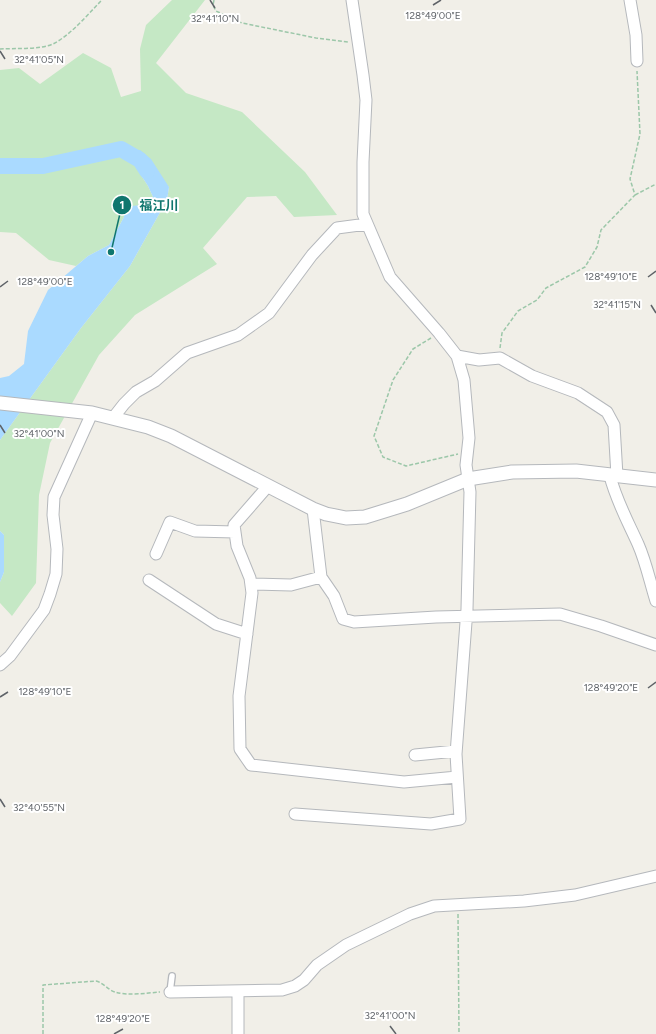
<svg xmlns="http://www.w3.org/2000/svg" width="656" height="1034" font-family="Figtree,'Noto Sans JP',sans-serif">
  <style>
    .green { fill: #c5e8c5 }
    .water { fill: #aadaff }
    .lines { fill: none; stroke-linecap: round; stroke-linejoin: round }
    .river { stroke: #aadaff; stroke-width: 16 }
    .service-casing { stroke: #b5b8bc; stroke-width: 8 }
    .minor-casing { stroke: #b5b8bc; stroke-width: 13 }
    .tertiary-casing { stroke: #b5b8bc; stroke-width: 15 }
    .path { stroke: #9cc7a9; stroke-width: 1.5; stroke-dasharray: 4 2; stroke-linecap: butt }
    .service { stroke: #fff; stroke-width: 5.5 }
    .minor { stroke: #fff; stroke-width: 11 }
    .tertiary { stroke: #fff; stroke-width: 13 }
    .ticks { fill: none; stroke: #5f6368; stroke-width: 1.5 }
    .ticks-label { font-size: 10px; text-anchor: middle; fill: #5f6368; stroke: #fff; stroke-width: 4; stroke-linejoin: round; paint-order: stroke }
    .leader { fill: none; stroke: #0f766e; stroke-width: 1.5 }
    .callout-dot { fill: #0f766e; stroke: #fff; stroke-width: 1.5 }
    .mark-label { font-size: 12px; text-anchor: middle; font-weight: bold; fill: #fff }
    .callout-label { font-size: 13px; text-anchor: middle; font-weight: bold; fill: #0f766e; stroke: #fff; stroke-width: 4; stroke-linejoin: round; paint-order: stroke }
  </style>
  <rect width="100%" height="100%" fill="#f1efe8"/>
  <path class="green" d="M172,0H205L156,63L186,93L242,112L305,172L337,215L294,217L276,196L247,197L203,248L217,264L135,315L99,355L50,443L39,495L36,583L12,616L0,603V582L4,572V535L0,531V440L81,328L130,266L167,200L169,187L139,172L148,186L153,197L149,204L124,208V217L109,245L88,256L76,266L49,260L16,233L0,232V70L19,68L40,84L83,53L111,68L121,97L141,91L140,49L146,25Z"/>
  <path class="water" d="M140,150L151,159L169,187L167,200L130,266L81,328L0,440V378L9,376L24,364L28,331L48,290L88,256L109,245L124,217V207L149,204L153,197L148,186L139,172L132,151Z
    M0,531L4,535V572L0,582Z"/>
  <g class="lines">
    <path class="river" d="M0,166H43L121,149L140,160L147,171"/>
    <defs>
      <path id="service" d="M170,992L172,976"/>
      <path id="minor" d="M630,0L636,35L637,61
        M457,356L479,360L500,358L532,376L578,393L607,412L614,425L617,476
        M113,418L124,404L136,392L155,381L187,353L238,335L269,313L312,255L337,228L367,224
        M610,476C616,500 628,522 638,544C646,562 650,582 656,601
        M268,486L234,525L237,546L250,578L252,593L239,696L240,749L251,765L404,782L457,777
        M313,509L321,577L334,596L343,619L354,622L436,617L560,614L601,626L656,645
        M156,554L170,522L195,531L235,532
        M149,580L216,624L247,634
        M251,584L291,585L321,577
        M0,665L10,656L44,610L50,594L56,574L57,549L53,515L54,497L92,413
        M415,755L456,751
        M295,814L431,824L460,819L456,754L467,609L470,492L466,465L469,438L464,380L457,356L439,333L390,277L363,214V162L366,100L363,75L352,0
        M238,991V1034
        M170,992L282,990L295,986L304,980L317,965L346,945L410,914L434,906L524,901L575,895L656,876"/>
      <path id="tertiary" d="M0,403L92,413L148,427L171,436L313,509L326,514L346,518L365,517L407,504L468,479L512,472L576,471L656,480"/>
    </defs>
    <use href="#service" class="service-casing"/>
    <use href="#minor" class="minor-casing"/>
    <use href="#tertiary" class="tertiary-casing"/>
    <path class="path" d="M214,0L213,5L216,11L242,23L316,38L348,42
      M0,49C15,48 39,50 53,44C72,34 87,15 102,0
      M635,195L656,184
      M431,338L413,349L393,380L374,436L383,457L406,466L458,454
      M500,348L502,333L518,311L537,300L546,288L585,267L597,247L601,230L635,195L630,179L640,134L637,71
      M458,914L459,1034
      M43,1034V985L96,981C104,983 108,990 115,992C127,996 147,993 160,992"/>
    <use href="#service" class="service"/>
    <use href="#minor" class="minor"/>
    <use href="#tertiary" class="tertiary"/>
  </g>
  <path class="ticks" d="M210,0L215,8M433,5L441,0M0,51L5,59M648,277L656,271M0,287L8,281M651,305L656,313M0,425L5,433M648,688L656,682M0,697L8,692M0,799L5,807M390,1026L396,1034M114,1034L123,1029"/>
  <g class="ticks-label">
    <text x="433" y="19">128°49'00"E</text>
    <text x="215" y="22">32°41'10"N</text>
    <text x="39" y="63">32°41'05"N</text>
    <text x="611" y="280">128°49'10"E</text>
    <text x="45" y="285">128°49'00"E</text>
    <text x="617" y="308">32°41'15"N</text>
    <text x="39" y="437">32°41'00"N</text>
    <text x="611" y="691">128°49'20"E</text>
    <text x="45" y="695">128°49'10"E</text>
    <text x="39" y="811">32°40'55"N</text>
    <text x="390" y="1019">32°41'00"N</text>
    <text x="123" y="1022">128°49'20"E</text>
  </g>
  <path class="leader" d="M111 252L122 205"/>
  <g class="callout-dot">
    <circle cx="111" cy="252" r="4"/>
    <circle cx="122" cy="205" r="10"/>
  </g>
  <g class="mark-label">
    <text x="122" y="209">1</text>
  </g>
  <g class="callout-label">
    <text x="159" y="210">福江川</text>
  </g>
</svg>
